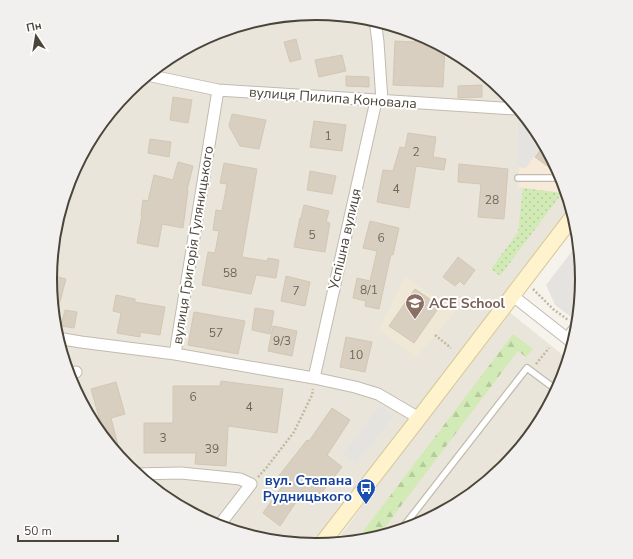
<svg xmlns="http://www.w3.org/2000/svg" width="633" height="559" font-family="'Nunito Sans',sans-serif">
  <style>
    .residential { fill: #eae5da }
    .commercial { fill: #f7ead8 }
    .education { fill: #efe8d6 }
    .grass { fill: url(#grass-dots) }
    .forest { fill: url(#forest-firs) }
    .parking { fill: #e5e3e0 }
    .building { fill: #d8cfc1; stroke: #d3c7b4 }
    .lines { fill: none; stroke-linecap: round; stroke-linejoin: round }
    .lane-casing { stroke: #c2bbae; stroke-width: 8 }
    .street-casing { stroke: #c2bbae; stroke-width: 13 }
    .secondary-casing { stroke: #d6c79b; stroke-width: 17 }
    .path { stroke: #c4b79f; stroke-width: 2.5; stroke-dasharray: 2 2; stroke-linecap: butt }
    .lane { stroke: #fff; stroke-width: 5.5 }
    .street { stroke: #fff; stroke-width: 11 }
    .secondary { stroke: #fff3cd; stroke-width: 15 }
    .labels { text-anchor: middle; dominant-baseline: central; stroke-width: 4; stroke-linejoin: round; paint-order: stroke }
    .number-label { font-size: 12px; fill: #6e675b }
    .street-label { font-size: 14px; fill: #4b4439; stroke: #fff }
    .education-label { font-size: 14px; font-weight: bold; fill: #785e54; stroke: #fff; text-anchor: start }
    .transit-label { font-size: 14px; font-weight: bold; fill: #164399; stroke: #fff; text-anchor: end }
    .rim { fill: none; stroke: #4b4439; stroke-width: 2 }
  </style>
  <defs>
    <pattern id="grass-dots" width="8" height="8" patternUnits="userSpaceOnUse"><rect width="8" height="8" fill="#d2eab5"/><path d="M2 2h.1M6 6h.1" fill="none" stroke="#b6ca9c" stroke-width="1.8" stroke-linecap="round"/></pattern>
    <pattern id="forest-firs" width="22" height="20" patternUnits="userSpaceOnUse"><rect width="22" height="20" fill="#d2eab5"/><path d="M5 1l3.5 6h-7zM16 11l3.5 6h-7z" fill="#b6ca9c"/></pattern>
  </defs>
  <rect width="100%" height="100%" fill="#f6f3ec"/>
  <path class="residential" d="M317,13L369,18L419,33L465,58L505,91L538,132L563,178L574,215L316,546L264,541L214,526L168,501L128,468L95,427L70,381L55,331L50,279L55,227L70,177L95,131L128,91L169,58L215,33L265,18Z
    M508,311L569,360L563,382L538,428L505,468L464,501L418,526L368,541L334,544Z"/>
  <path class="commercial" d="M518,117L538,132L563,178L568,194L518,187L519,168L517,167Z"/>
  <path class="education" d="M405,276L455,312L416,358L379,329Z"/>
  <path class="grass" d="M523,188L562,193L500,276L491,269L518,232Z"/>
  <path class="forest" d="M513,334L533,349L526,357L518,351L376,539L368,541L355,542Z"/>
  <path class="parking" d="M520,110L538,132L544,143L526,168L517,167L518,117Z
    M579,242L583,280L579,323L555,305L546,285Z
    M380,405L394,416L356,464L343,454Z"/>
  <path class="building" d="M415,32L445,47L443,87L393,85L395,41L415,42Z
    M296,39L301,59L290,62L284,42Z
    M342,55L346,71L319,77L315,60Z
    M346,76L369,77V87L346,86Z
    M482,85V97L458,98V86Z
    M173,97L192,100L188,123L170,120Z
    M232,114L266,120L259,149L240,146L229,126Z
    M314,121L346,125L342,151L310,147Z
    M408,133L436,137L433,157L446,159L444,170L416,166L409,208L377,202L383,170L393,171L400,147L405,148Z
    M150,139L171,142L169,157L148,153Z
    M545,144L548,149L561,174H558L535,157Z
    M178,162L193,166L187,190H188L183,228L162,224L158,247L137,243L142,215H141L143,200L148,201L154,175L173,180Z
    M224,163L257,169L242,257L267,261L268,258L279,260L276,278L256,275L251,294L202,285L208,252L215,253L219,231L213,230L216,210L222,211L227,184L220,183Z
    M459,164L508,169L504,219L478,217L481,184L458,182Z
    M310,171L336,176L332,194L307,190Z
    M304,205L329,211L326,222L330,223L325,252L294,247L300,218H301Z
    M370,221L399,228L393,255L391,254L379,309L365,306L366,301L353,298L357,278L370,281L377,251L363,248Z
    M458,257L475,270L464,285L460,281L455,286L443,277Z
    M50,275L66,279L55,320H54L50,279Z
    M286,276L310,282L305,306L281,301Z
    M415,289L440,306L414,343L389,326Z
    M116,295L135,299V302L165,307L160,335L140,332V337L117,333L121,313L113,311Z
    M255,308L274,311L270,334L252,330Z
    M65,310L77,312L74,328L61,326Z
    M194,312L245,321L238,354L188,345Z
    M273,326L297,331L292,356L268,351Z
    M346,337L372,342L365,372L340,367Z
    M221,381L283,389L277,433L228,426L226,466L195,464L196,453H144V423H173V386H220Z
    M116,382L125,414L111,418L122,461L99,432L103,431L91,389Z
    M332,408L350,420L327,455L342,467L313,504L301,495L280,526L263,513L285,482L278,477L307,440L309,441Z"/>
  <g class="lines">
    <defs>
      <path id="lane" d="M518,178H563
        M565,337L577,322
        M400,531L527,368L558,391"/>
      <path id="street" d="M375,20L378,42L382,101
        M147,75L218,90L516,109L517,106
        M513,296L574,344
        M57,338L81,342L175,354L314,378L355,387L378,394L395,404L419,418
        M175,354L218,90
        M68,375L76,372
        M314,378L376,101
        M135,474L181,473L221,477L240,479L251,484L218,527"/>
      <path id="secondary" d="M320,546L419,418L574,215"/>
    </defs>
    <use href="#lane" class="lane-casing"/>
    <use href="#street" class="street-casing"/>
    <use href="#secondary" class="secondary-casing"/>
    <path class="path" d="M533,289L553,309L568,320
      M435,335L451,348
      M536,364L549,348
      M258,477L267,467L294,432L312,395L313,389"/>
    <use href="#lane" class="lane"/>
    <use href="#street" class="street"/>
    <use href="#secondary" class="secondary"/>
  </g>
  <defs>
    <symbol id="school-pin" viewBox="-11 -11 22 30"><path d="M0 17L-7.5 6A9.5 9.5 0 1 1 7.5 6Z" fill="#8d6e63" stroke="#fff"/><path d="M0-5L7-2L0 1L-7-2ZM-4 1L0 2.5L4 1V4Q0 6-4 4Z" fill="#fff"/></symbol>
    <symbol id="bus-pin" viewBox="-11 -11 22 30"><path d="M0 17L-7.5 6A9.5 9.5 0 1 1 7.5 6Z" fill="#1a4fb4" stroke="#fff"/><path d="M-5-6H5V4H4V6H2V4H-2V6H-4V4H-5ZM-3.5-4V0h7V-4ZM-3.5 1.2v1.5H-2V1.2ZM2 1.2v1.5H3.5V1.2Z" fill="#fff"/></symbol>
  </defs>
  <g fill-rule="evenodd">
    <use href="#school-pin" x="404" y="292" width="22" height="30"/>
    <use href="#bus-pin" x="355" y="477" width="22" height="30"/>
  </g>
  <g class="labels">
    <g class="number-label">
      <text x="328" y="136">1</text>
      <text x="416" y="152">2</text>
      <text x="396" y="189">4</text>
      <text x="492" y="200">28</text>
      <text x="312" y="235">5</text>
      <text x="381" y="238">6</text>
      <text x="230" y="273">58</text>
      <text x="369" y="290">8/1</text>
      <text x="296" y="291">7</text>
      <text x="216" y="333">57</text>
      <text x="282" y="341">9/3</text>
      <text x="356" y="355">10</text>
      <text x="193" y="397">6</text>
      <text x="249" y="407">4</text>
      <text x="163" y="438">3</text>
      <text x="212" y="449">39</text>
    </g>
    <g class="street-label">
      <text transform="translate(333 98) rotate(4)">вулиця Пилипа Коновала</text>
      <text transform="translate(345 239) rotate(-77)">Успішна вулиця</text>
      <text transform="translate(193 245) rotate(-81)">вулиця Григорія Гуляницького</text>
    </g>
    <g class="education-label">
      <text x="429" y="303">ACE School</text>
    </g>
    <g class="transit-label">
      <text x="352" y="480">вул. Степана<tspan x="352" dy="16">Рудницького</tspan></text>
    </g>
  </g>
  <path d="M0 0H633V559H0ZM57 279a259 259 0 1 1 518 0a259 259 0 1 1-518 0Z" fill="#f1f0ef" fill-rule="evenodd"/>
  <path class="rim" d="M57 279a259 259 0 1 1 518 0a259 259 0 1 1-518 0Z"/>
  <g transform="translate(36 36) rotate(348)" stroke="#ffffff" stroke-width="3" paint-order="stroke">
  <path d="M0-3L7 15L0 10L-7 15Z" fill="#4b4439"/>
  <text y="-6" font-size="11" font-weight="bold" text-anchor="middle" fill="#4b4439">Пн</text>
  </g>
  <path d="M18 535v6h100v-6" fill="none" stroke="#4b4439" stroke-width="2"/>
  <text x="24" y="535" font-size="12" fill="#4b4439" stroke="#ffffff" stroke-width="3" paint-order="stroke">50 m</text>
</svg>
